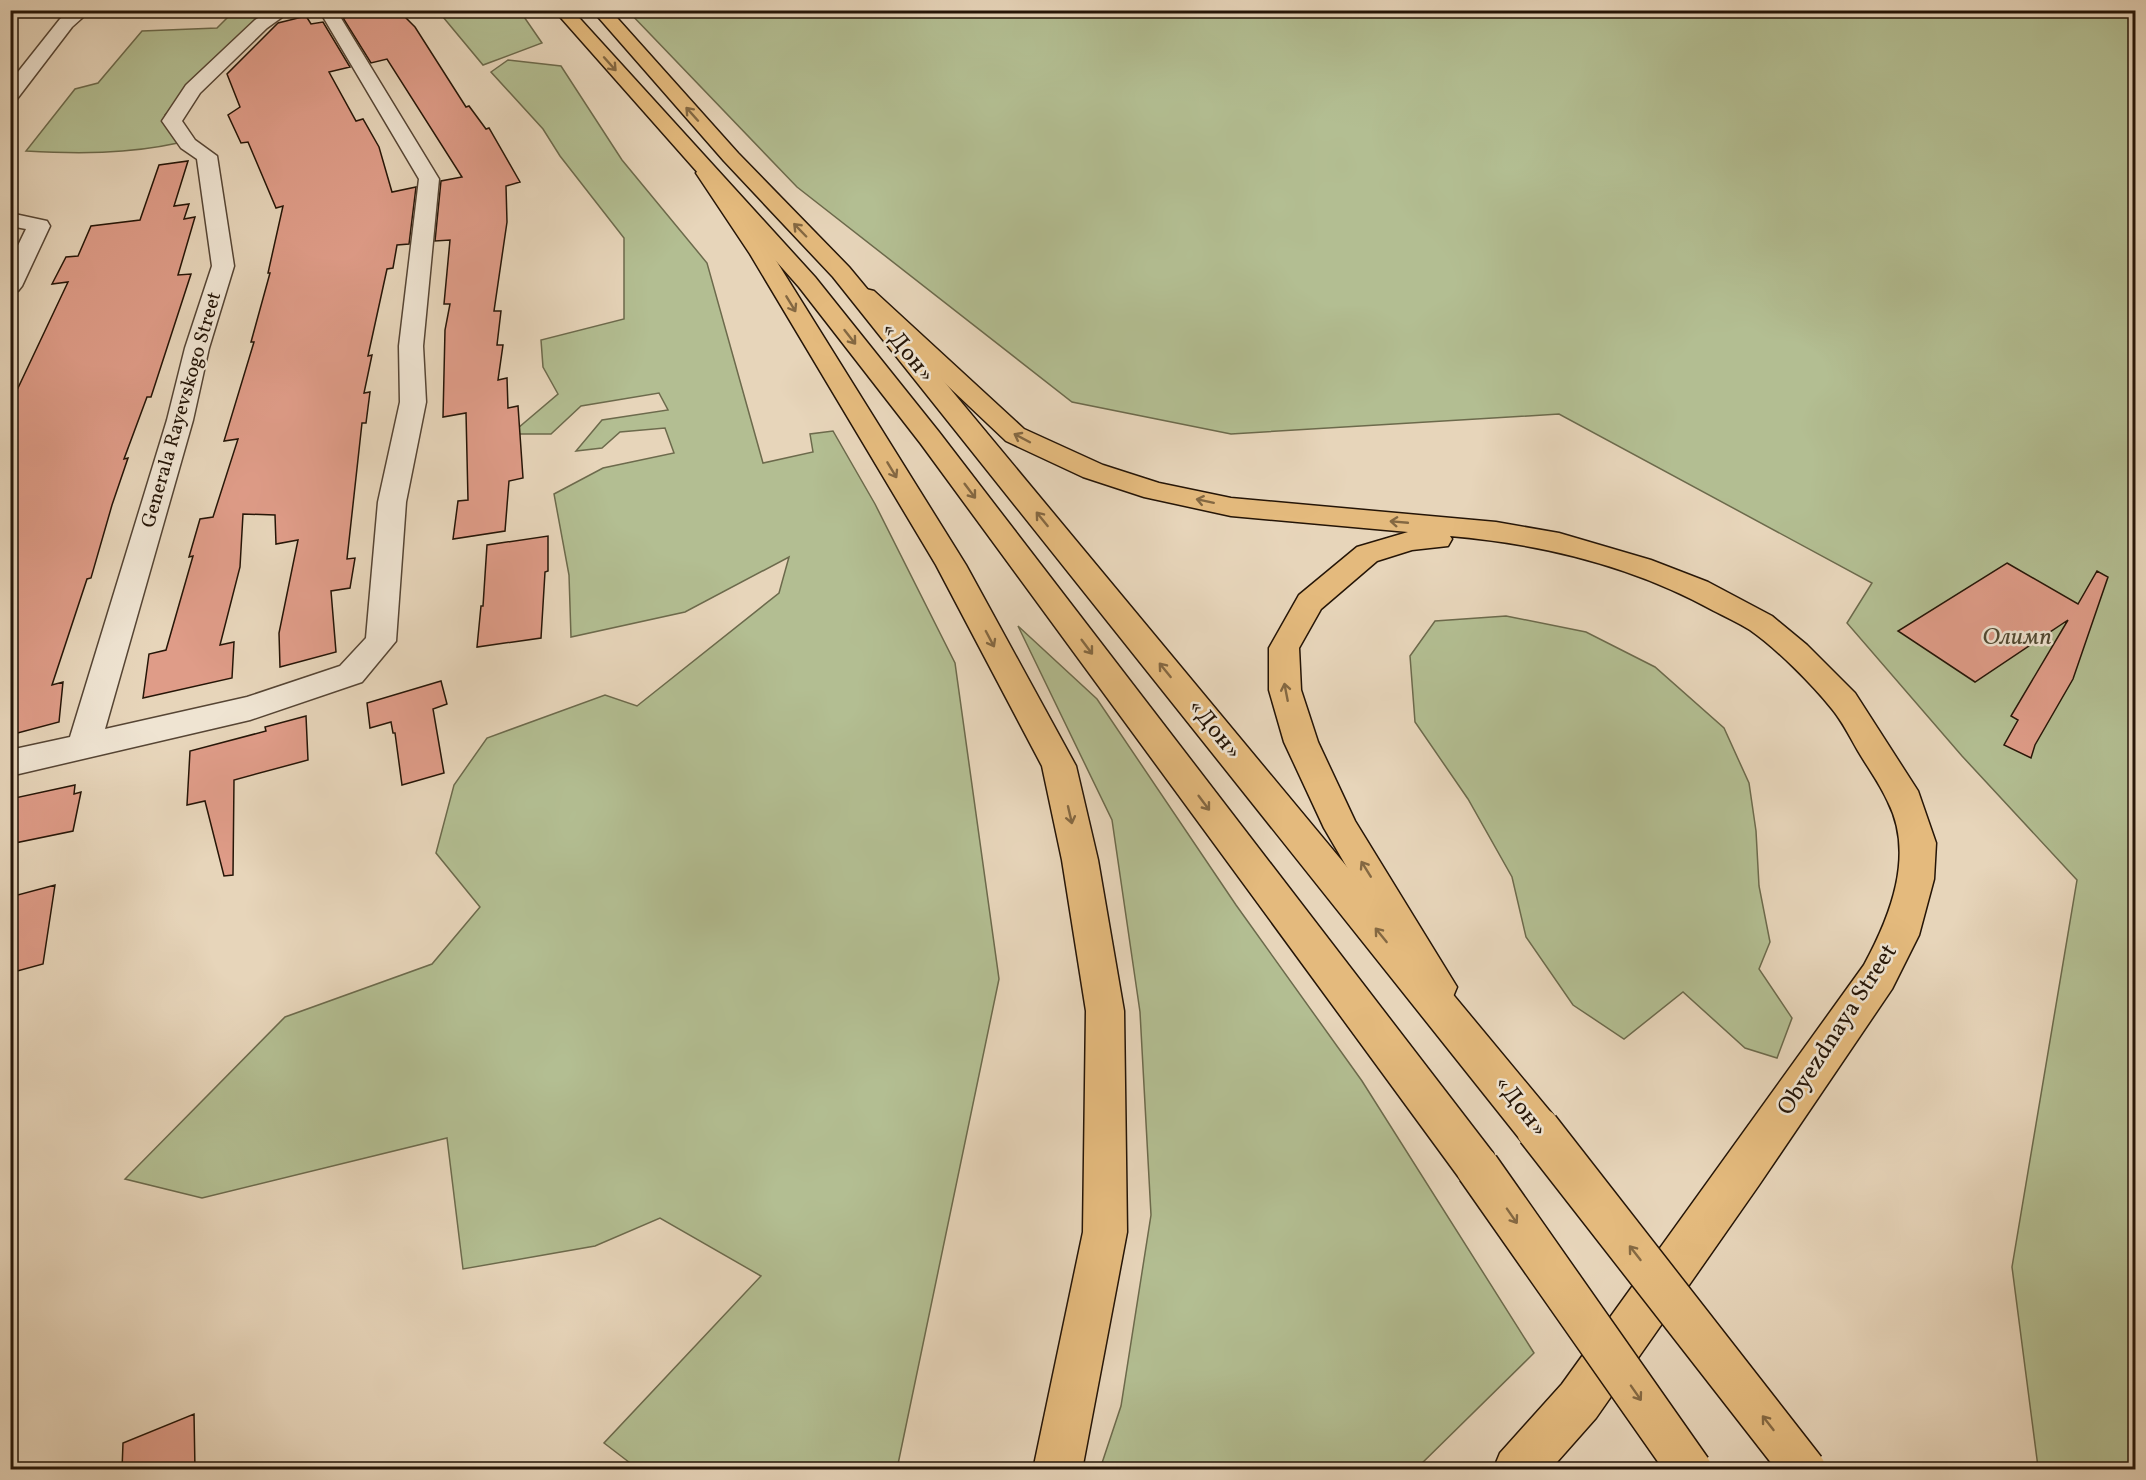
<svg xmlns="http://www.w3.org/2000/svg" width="2146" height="1480" font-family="Vollkorn,serif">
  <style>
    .green { fill: #b3be92; stroke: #6c6a4c; stroke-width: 1.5 }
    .building { fill: #df9c88; stroke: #251507; stroke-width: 1.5 }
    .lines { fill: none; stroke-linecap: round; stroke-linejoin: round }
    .minor-casing { stroke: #564534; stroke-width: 3 }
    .major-casing { stroke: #251507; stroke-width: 3 }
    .highway-casing { stroke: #251507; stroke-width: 3 }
    .minor { fill: #efe4d2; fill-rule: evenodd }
    .major { fill: #e4ba7d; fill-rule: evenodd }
    .highway { fill: #e4ba7d; fill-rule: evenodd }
    .highway-bridge-casing { stroke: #251507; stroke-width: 46; stroke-linecap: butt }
    .highway-bridge { stroke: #e4ba7d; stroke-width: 43 }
    .oneway { stroke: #846842 }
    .labels { text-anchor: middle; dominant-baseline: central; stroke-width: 5; stroke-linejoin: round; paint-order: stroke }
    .far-street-label { font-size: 20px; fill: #251507; stroke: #efe4d2 }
    .street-label { font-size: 24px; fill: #251507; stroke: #efe4d2 }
    .park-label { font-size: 24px; font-style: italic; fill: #504831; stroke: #efe4d2 }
  </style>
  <rect width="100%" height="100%" fill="#e7d5ba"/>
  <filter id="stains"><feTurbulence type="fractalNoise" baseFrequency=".00333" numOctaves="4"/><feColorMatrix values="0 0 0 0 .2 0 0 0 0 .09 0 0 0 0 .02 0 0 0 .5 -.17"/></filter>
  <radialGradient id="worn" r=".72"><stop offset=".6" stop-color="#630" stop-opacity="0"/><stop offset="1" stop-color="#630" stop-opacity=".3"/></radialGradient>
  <path class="green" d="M234,11H274L252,23L165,115L178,143C128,154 77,154 26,151L75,89L98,83L142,31L217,28Z
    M438,11H520L542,43L483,65Z
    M628,11H2135V1469H2033L2038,1467L2012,1267L2077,880L1962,756L1847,623L1872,583L1559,414L1231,434L1072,402L797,187Z
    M508,60L561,66L622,160L707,263L763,463L813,452L810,434L833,431L875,504L955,663L999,979L897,1469H638L604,1443L761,1276L660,1218L595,1246L463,1269L447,1138L202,1198L125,1179L285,1017L432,964L480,907L436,853L454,785L487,738L605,695L637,706L779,593L789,557L685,612L571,637L569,575L554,494L603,468L674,453L665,428L620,432L602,448L576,451L602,420L668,410L659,393L581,406L551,434H511L558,394L543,367L541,340L624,319V238L560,156L543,129L491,72Z
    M1506,616L1586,632L1655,667L1724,728L1749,783L1756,831L1759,886L1770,942L1759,969L1792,1018L1777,1058L1745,1048L1683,992L1624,1039L1573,1005L1526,937L1512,877L1468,799L1415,722L1410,656L1435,621Z
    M1018,626L1097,699L1236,905L1362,1081L1534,1353L1416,1469H1100L1121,1406L1151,1215L1140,1012L1112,820Z"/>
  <path class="building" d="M377,10H398L415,27L466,107L469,106L486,129L489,128L520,182L506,186L507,222L494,311H501L497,345H503L498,380L507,378L508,408L518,406L523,478L509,481L505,531L453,539L458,501L468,500L466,413L443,417L445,330L450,304H444L450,240L435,241L441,181L462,177L387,59L371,63L343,18Z
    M306,16L311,24L323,22L350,67L329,72L356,121L363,119L379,147L392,192L416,187L409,244L397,245L393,268L387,269L368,356L372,355L364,393L370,392L366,423H362L347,559L355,558L350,588L331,591L336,652L280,667L279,633L298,540L276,544L275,515L243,514L240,567L220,645L234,642L232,678L143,698L149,654L166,650L193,556L189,557L200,519L213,517L238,439L224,441L254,342H251L270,273H268L283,206L276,208L248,142L241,143L228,115L240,107L227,74L278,23Z
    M188,161L174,206L189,204L184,219L195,217L178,275L191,274L151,397H147L124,459L128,458L112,505L91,578L87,579L52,685L63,682L59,722L10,735V405L68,282L52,284L66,257L78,256L91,226L140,220L159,165Z
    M548,536V571L545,572L541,638L477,647L481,606H483L487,545Z
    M2007,563L2078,604L2097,571L2108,577L2073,679L2035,745L2031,758L2004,745L2018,720L2011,716L2068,620L1975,682L1898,631Z
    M441,681L447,704L433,709L444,773L402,785L395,733H393L391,722L370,728L367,703Z
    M306,716L308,760L234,780L233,875L224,876L205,801L187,805L190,751L266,731L265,727Z
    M75,785L74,794L81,792L73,831L10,844V799Z
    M55,885L43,964L10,973V897Z
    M194,1414L195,1470H122L123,1443Z"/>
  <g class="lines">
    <defs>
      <path id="minor" d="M72,10H91L72,27L17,99L10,101V82L60,19Z
        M271,10H292L267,28L200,93L182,121L195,140L217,156L234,266L209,348L193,420L105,729L247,697L340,666L366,638L378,502L400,402L399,346L419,179L319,10H336L439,179L423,346L426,402L406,502L396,641L362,682L250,720L10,776V750L70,737L167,420L185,348L212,266L197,159L181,148L162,121L186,85L255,20Z
        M10,213L47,221L50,226L22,286L18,291L10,293V262L26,229L10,226Z"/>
      <path id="major" d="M706,167L713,169L772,254L966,565L1076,766L1098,860L1124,1011L1127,1232L1082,1470H1033L1083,1232L1086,1011L1062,860L1042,766L936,565L750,254L696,173L699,169Z
        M866,289L874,291L1024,429L1103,465L1159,483L1231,498L1496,522L1559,533L1651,560L1708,582L1772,616L1807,645L1855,693L1918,791L1936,843L1934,879L1919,935L1892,989L1759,1185L1596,1418L1550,1470H1493L1500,1453L1562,1384L1864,965C1890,917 1915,855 1888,802C1880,784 1868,768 1858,751C1850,737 1842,721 1832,709C1812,684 1776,648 1750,630C1739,623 1726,617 1714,611C1633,566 1542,544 1450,536L1452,539L1448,546L1412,550L1377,561L1321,609L1299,648L1301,690L1318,742L1355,821L1457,987L1452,999L1438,1004L1424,999L1324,828L1284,742L1269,690V648L1299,595L1357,547L1408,532L1231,516L1144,497L1083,477L1006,441L858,301L854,296L858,291Z"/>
      <path id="highway" d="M554,10H572L815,277L939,432L1493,1153L1499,1168L1493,1183L1478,1189L1463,1183L921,444L799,287Z
        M592,10H610L738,153L849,267L1553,1115L1559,1129L1553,1143L1538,1149L1523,1143L833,277L724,161Z"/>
    </defs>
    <use href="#minor" class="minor-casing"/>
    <use href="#major" class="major-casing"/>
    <use href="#highway" class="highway-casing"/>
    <use href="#minor" class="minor"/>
    <use href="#major" class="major"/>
    <use href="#highway" class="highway"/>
    <defs>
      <path id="highway-bridge" d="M1538,1129L1804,1470
        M1478,1168L1690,1470"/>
    </defs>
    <use href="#highway-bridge" class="highway-bridge-casing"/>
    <use href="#highway-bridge" class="highway-bridge"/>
  </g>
  <defs><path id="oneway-shaft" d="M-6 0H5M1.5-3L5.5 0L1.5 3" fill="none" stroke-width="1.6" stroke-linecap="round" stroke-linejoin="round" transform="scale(1.5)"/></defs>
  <g class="oneway">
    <use href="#oneway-shaft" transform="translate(610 64) rotate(48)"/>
    <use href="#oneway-shaft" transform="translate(692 114) rotate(-132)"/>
    <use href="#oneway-shaft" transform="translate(800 230) rotate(-134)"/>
    <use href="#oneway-shaft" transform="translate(791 304) rotate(59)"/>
    <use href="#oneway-shaft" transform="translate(850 337) rotate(52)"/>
    <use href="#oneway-shaft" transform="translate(1022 438) rotate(-152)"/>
    <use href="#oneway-shaft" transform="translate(892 470) rotate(59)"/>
    <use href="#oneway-shaft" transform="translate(970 491) rotate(53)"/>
    <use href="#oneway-shaft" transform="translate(1205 501) rotate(-168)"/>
    <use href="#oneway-shaft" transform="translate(1042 519) rotate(-129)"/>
    <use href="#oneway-shaft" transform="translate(1399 522) rotate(-175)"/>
    <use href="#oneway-shaft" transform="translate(990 639) rotate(62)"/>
    <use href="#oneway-shaft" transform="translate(1087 647) rotate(53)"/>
    <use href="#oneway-shaft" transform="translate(1165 670) rotate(-129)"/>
    <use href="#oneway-shaft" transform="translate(1286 692) rotate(-101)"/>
    <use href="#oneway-shaft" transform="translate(1204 803) rotate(53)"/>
    <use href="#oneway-shaft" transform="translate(1070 815) rotate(77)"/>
    <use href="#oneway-shaft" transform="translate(1366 869) rotate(-122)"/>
    <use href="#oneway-shaft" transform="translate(1381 935) rotate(-129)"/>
    <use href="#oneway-shaft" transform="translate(1512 1216) rotate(55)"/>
    <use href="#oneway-shaft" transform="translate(1635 1253) rotate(-128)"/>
    <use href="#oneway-shaft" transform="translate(1636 1393) rotate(55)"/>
    <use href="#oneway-shaft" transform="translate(1768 1423) rotate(-128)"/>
  </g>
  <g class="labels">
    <g class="far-street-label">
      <text transform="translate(182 410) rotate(-74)">Generala Rayevskogo Street</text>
    </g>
    <g class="street-label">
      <text transform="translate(907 353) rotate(51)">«Дон»</text>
      <text transform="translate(1214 730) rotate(51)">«Дон»</text>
      <text transform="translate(1838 1030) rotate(-57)">Obyezdnaya Street</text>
      <text transform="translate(1520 1107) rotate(52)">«Дон»</text>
    </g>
    <g class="park-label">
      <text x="2017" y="638">Олимп</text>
    </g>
  </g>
  <rect width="2146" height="1480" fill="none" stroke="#e7d5ba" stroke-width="36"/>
  <rect x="12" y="12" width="2122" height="1456" fill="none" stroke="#251507" stroke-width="3"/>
  <rect x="18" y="18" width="2110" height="1444" fill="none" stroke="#251507" stroke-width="1.5"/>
  <rect width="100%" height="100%" filter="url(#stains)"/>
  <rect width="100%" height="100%" fill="url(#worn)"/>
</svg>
